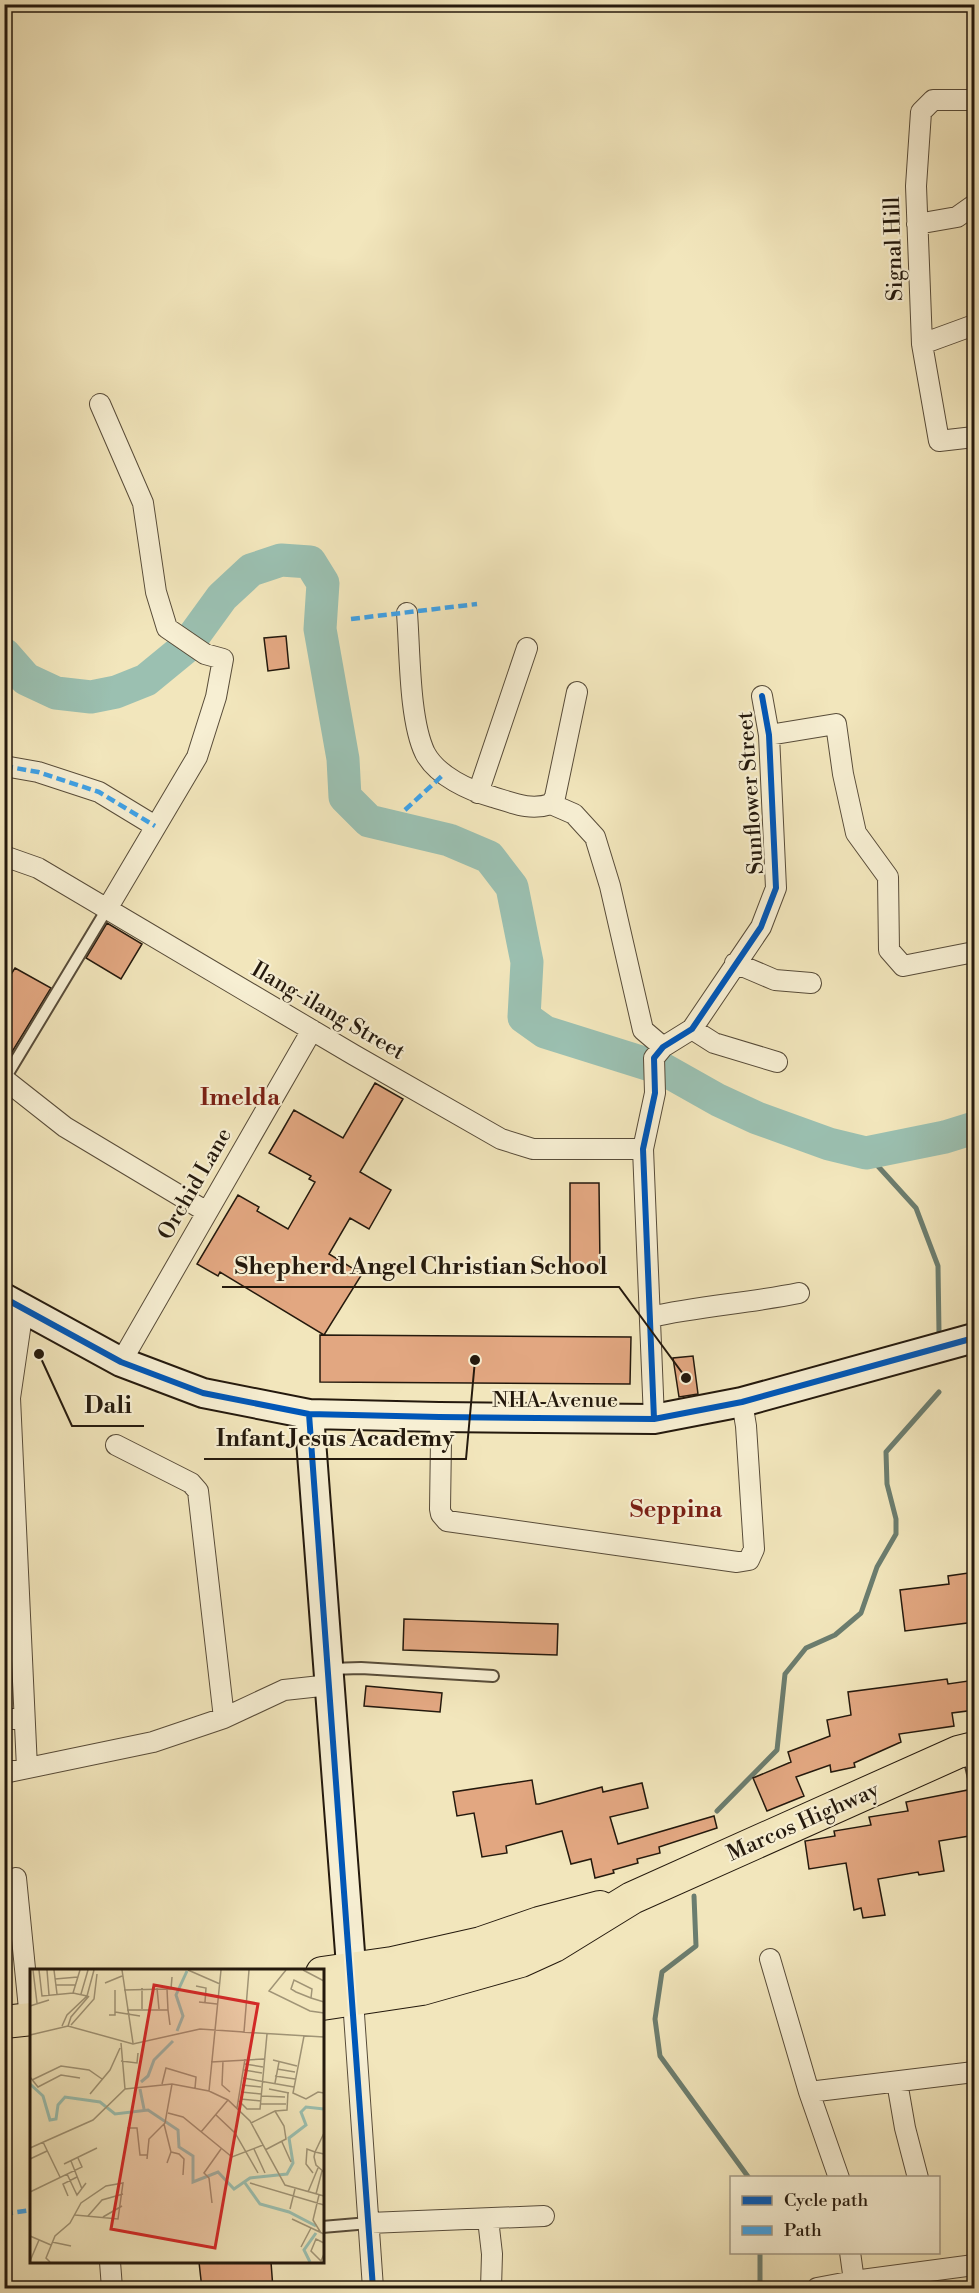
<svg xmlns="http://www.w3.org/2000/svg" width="979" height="2293" font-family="'Libre Bodoni',serif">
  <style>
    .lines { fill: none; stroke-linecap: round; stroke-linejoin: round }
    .stream { stroke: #6b7d6f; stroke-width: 5 }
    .river { stroke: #9bc0b1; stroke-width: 33 }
    .building { fill: #e2a781; stroke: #24190d; stroke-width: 1.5 }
    .lane-casing { stroke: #584c39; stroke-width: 14 }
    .street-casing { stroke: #584c39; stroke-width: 22 }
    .secondary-casing { stroke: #24190d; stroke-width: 32 }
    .primary-casing { stroke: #24190d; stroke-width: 34 }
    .lane { stroke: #f7efd3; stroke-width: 10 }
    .street { stroke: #f7efd3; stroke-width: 20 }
    .secondary { stroke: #f7efd3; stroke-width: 28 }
    .primary { stroke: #f2e6bc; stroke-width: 32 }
    .quiet { stroke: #3ea2e9; stroke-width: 4.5; stroke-dasharray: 9 4.5; stroke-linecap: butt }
    .cycleway-casing { stroke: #f7efd3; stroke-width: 10 }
    .cycleway { stroke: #0057b8; stroke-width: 6 }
    .labels { text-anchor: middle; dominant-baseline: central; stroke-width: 4.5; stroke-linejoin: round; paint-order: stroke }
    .street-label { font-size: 22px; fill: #24190d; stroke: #f7efd3 }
    .neighbourhood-label { font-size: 24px; font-weight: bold; fill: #7a1f14; stroke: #f7efd3 }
    .inset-river { fill: none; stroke: #9bc0b1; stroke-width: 3 }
    .inset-road { fill: none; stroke: #a09476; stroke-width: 1.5 }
    .view { fill: #d62828; fill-opacity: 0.15; stroke: #d62828; stroke-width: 3 }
    .inset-edge { fill: none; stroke: #24190d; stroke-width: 3 }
    .leader { fill: none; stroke: #24190d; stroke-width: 2 }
    .callout-dot { fill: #24190d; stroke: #f7efd3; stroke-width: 2 }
    .callout-label { font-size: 24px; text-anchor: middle; font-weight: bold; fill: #24190d; stroke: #f7efd3; stroke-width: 4.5; stroke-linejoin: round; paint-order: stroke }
  </style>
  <rect width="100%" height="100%" fill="#f2e6bc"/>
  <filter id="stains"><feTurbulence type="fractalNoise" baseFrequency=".00333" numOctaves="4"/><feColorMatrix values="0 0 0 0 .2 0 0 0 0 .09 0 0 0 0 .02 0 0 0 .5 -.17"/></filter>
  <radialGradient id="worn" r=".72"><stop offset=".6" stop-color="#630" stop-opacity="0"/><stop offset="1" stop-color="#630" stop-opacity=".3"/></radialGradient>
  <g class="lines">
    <path class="stream" d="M866,1153L916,1208L938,1266L939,1332
      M717,1811L777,1750L785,1674L806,1648L835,1635L861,1613L877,1567L896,1534V1519L887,1484L886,1452L939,1392
      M694,1896L696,1946L662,1972L655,2019L660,2056L749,2178
      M760,2288V2252"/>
    <path class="river" d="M4,654L26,679L56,693L91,697L116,692L146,680L185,648L222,597L251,570L281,560L310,562L323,583L320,629L343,759L345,797L369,821L449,840L489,857L512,887L527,962L524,1017L545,1032L663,1069L718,1100L757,1118L829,1144L866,1153L945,1137L974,1128"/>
  </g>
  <path class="building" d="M286,636L289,668L268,671L264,638Z
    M107,923L142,944L121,979L86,958Z
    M15,968L51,988L4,1065V985Z
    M375,1083L403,1099L360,1172L391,1190L369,1229L350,1218L329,1254L362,1274L324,1335L220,1272L218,1276L197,1264L238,1195L259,1207L257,1211L288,1229L315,1182L309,1179L311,1176L269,1153L282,1131L294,1110L343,1138Z
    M570,1183H599L600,1267H570Z
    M320,1335L631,1337L630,1384L320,1382Z
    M693,1356L698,1394L679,1397L673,1358Z
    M975,1572V1622L905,1631L900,1590L949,1584L948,1576Z
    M404,1619L558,1624L557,1655L403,1650Z
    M947,1679L948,1684L975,1680V1710L952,1713L954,1726L899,1734L901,1742L854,1763L855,1767L831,1772L830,1765L796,1777L804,1796L767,1811L753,1778L791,1762L788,1752L830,1736L827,1720L851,1715L848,1692Z
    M366,1686L442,1693L440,1712L364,1706Z
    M532,1780L536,1804H539L602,1787L603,1792L642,1783L648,1808L610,1817L618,1844L714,1816L717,1828L659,1847L660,1853L637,1859L638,1863L613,1870L614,1873L595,1878L591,1859L571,1864L562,1831L506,1846L507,1853L482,1857L474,1813L457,1816L453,1792Z
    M973,1789L975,1835L939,1841L944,1871L919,1875L918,1872L878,1879L885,1915L863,1918L861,1908L854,1910L846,1863L809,1869L805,1841L835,1836L834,1831L871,1825L869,1817L908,1811L906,1802Z
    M199,2262H271L273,2289H202Z"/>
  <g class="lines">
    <defs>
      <path id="lane" d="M4,1080L107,909
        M329,1669L361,1668L493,1676
        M968,1753L974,1778
        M322,2227L369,2223"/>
      <path id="street" d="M974,100H933L921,112L916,186L922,344L939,441L974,437
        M917,224L957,217L974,205
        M922,344L974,325
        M100,404L143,503L156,592L167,628L205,654L223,659L216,697L197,757L107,909
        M407,613C410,651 409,720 425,753C437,776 470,791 493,797C513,803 530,811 551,804L555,797L577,692
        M769,735L836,724L843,774L856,833L888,877L889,950L903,966L974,952
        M4,766L38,772L99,792L155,826
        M478,793L527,648
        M551,804L574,814L595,837L610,886L643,1030L663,1047
        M4,856L38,868L354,1055L501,1139L533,1149H643
        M735,963L775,980L811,983
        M692,1029L714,1043L777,1062
        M4,1079L65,1127L207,1212
        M23,1309L10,1398L27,1768
        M650,1317C699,1306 750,1303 799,1293
        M121,1362L312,1030
        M439,1417L441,1440L440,1509L441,1514L447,1521L737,1562L749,1560L754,1549L746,1426L742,1402
        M654,1419L643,1149L655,1093L654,1058L663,1047L692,1029L761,927L776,888L769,735L762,696
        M116,1445L191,1483L198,1491L224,1718
        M4,1719H24
        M4,1773L153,1742L224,1718L284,1690L330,1685
        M16,1878L30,2019
        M770,1959L809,2092L974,2072
        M353,2000L373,2288
        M897,2082L905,2128L918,2178
        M809,2092L839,2178
        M488,2219L492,2254L491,2288
        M369,2223L544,2216
        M850,2252L854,2281
        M110,2262L112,2288
        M817,2288L854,2281L974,2265"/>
      <path id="secondary" d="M4,1298L121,1362L203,1393L309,1414L439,1417L654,1419L742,1402L974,1338
        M309,1414L353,1992"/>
      <path id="primary" d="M322,1973L392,1963L481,1943L539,1923L600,1907
        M322,2004L422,1989L521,1961L554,1946L632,1898L958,1752L974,1748
        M4,2022L32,2019"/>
    </defs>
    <use href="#lane" class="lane-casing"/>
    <use href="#street" class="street-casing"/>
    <use href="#secondary" class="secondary-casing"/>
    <use href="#primary" class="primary-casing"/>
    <use href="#lane" class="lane"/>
    <use href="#street" class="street"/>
    <use href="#secondary" class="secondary"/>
    <use href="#primary" class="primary"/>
    <path class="quiet" d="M351,619L477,604
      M4,766L38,772L99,792L155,826
      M405,810L444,774
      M4,2214L32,2210"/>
    <defs>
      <path id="cycleway" d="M4,1298L121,1362L203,1393L309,1414L439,1417L654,1419L742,1402L974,1338
        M309,1414L373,2288
        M654,1419L643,1149L655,1093L654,1058L663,1047L692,1029L761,927L776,888L769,735L762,696"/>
    </defs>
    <use href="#cycleway" class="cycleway-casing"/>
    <use href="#cycleway" class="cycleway"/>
  </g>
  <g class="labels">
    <g class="street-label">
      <text transform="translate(894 249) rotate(-92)">Signal Hill</text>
      <text transform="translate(751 793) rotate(-94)">Sunflower Street</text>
      <text transform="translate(328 1011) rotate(30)">Ilang-ilang Street</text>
      <text transform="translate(195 1184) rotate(-60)">Orchid Lane</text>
      <text x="555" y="1400">NHA Avenue</text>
      <text transform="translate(803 1822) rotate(-24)">Marcos Highway</text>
    </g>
    <g class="neighbourhood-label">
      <text x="240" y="1098">Imelda</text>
      <text x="676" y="1510">Seppina</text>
    </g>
  </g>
  <g transform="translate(30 1969)">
    <rect width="294" height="294" fill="#f2e6bc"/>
    <path class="inset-river" d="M147,62L153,47L146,26L157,2M111,113L118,107L124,91L143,72M0,115L13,127L20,151L26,150L28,136L35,128L70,133L85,145L118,141L148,161L149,178L163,187V213L188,203L204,220L220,209L257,205L263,194L259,169L276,156L271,143L276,138L294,140M110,120L114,140M215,214L230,235L259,243L286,257M280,293L274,281L286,264"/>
    <path class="inset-road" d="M3,1L7,34M9,1L12,27L43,24L57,27M17,1L19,26M24,1L27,25M92,1L103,74M158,1L190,15M256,1L239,22L280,42L294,44M273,1L294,12M25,10L48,8M75,14L92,7M26,16H46M166,17L176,19L175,33M112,19V40M127,19L129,40M94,21L137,20M43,24L50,1M51,25L58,1M281,29L282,20L264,11L261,20L266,23L281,29L294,33M169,33L187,35M0,37L19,31M97,41H138L140,56M138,41L137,20H141L142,8M85,43L110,47M79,46H85V21M41,56L64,30L67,5M32,57L37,46L57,27L64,1M38,57L41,48L59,27M211,63L294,68M214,63L219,1M0,66L38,57L103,75L170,60L214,63M274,67L263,124L276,130L288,123L294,124M294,68V100M91,74L95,120M243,91L267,97M91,92L107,94L108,84M193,92L192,116L200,123M181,93L234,90M215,95L233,98M247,100L265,103M214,101L232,104M245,107L265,110M0,108L8,118L31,106L50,109M213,109L264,118M2,111L31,97L59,101L72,110M245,114L249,93M132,115L136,99L166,108L165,119M212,116L231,118M239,120L259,124M179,122L191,1M211,123L231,125M60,125L80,101L90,79M231,127L255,128M210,130L231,132M209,132L217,140H230L237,65M230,135H256M207,139L215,90M245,142L257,141L258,123M138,144L153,148L202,188L233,176M186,146L205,164L228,204M221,154L245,142L254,157L256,170L235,181M134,155L141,183M97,159H107L110,186H117M171,163L198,131M13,173L30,208M252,173L261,193M0,179L63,151L95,120L142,115L179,122L198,131L220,152L255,216L294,227M224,180L235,204M294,185L285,183L284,188L286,196L294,203M0,190L17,182M117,190L119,170L135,154L142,115M41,192L52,220M137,194L141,183L149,185L154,190L153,206M34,195L67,179M283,204L276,195L277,180L285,183L294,164M37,205L47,226L56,214M220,214L294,236M0,223L52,198L48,189M278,223L288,199M286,225L292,202M289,226L283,251L291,264M38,227L33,215L47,208M182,234L179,209L174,204L191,180M260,240L265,220M58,247L72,231L93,225M73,248L92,237M262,250L294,265M0,267L21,276M22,273L41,277M294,274L286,270L281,282L291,292L294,285M271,278L281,259M0,292L9,271M20,293L16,289L25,267L40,254L51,234L76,217L93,214L88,250L45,246"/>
    <path class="view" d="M124,16L228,35L185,279L81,260Z"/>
    <rect width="294" height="294" class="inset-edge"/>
  </g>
  <path class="leader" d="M686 1378L619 1287H222M39 1354L72 1426H144M475 1360L466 1459H204"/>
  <g class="callout-dot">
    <circle cx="686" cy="1378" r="6"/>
    <circle cx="39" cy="1354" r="6"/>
    <circle cx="475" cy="1360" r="6"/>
  </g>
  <g class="callout-label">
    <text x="421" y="1274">Shepherd Angel Christian School</text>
    <text x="108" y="1413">Dali</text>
    <text x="335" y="1446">Infant Jesus Academy</text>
  </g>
  <rect width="979" height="2293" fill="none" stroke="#f2e6bc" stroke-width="24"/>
  <rect x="6" y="6" width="967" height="2281" fill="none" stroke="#24190d" stroke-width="3"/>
  <rect x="12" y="12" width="955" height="2269" fill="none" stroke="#24190d" stroke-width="1.5"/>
  <rect x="730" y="2176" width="210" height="78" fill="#f7efd3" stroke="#a39984" stroke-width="1.5"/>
  <rect x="742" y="2196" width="30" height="9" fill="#0057b8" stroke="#a39984" stroke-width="1.5"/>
  <text x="784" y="2206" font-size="18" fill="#24190d">Cycle path</text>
  <rect x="742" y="2226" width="30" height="9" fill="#3ea2e9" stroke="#a39984" stroke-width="1.5"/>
  <text x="784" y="2236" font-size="18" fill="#24190d">Path</text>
  <rect width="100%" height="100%" filter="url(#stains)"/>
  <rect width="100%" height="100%" fill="url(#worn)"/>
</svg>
